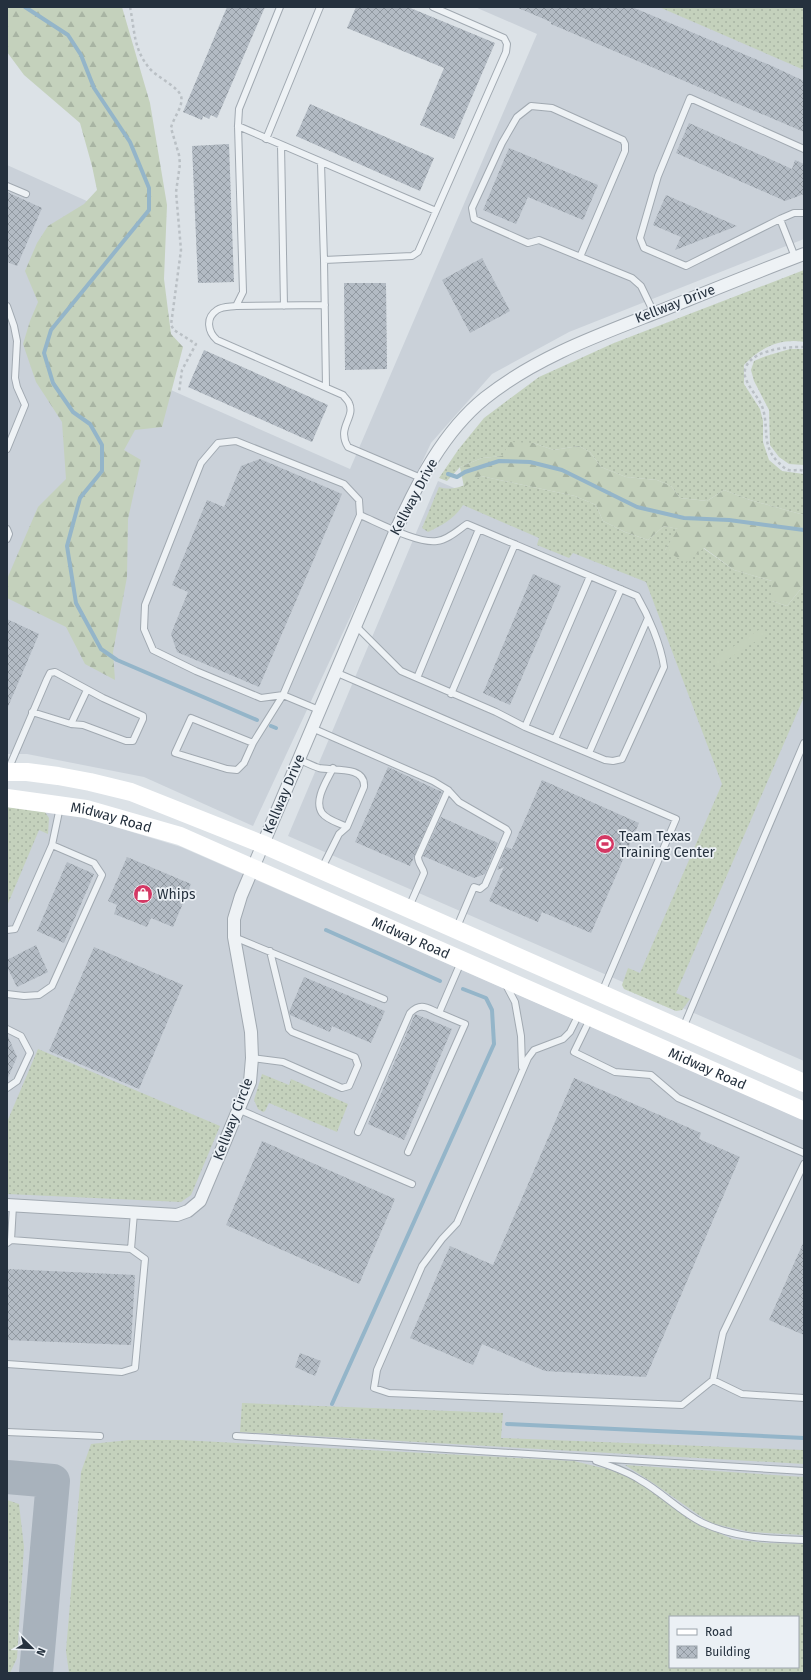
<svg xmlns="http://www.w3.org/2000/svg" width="811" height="1680" font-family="'Fira Sans',sans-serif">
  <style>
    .built { fill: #cad1d9; fill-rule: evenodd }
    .grass { fill: url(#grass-dots); fill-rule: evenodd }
    .forest { fill: url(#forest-firs) }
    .green { fill: #c4d1bc }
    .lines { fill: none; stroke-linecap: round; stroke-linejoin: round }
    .stream { stroke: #94b5c9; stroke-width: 4 }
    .taxiway { stroke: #a8b2bc; stroke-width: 34 }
    .building { fill: url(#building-cross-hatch) }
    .service-casing { stroke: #a1a9b1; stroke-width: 8 }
    .minor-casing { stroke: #a1a9b1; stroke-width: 14 }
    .path { stroke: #bac0c5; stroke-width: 2.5; stroke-dasharray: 3 3; stroke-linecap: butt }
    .service { stroke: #eef2f5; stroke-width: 6 }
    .minor { stroke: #eef2f5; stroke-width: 12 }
    .secondary { stroke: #fff; stroke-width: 18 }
    .labels { text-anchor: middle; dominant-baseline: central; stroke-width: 3.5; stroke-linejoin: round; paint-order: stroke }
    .street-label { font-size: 14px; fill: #25313e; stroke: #ebf0f5 }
    .poi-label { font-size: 14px; fill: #25313e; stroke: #ebf0f5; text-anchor: start }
  </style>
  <defs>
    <pattern id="grass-dots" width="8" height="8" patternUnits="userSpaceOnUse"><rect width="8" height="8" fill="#c4d1bc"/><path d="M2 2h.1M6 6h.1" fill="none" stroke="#a8b4a3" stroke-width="1.8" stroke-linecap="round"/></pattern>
    <pattern id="forest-firs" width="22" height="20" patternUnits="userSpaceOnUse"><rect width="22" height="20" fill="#c4d1bc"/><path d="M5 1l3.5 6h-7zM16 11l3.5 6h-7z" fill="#a8b4a3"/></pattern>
    <pattern id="building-cross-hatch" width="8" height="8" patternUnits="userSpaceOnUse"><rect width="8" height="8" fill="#b3bbc4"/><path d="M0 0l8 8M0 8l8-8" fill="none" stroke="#9199a1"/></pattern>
  </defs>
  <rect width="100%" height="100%" fill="#dce2e7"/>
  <path class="built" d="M475,7H660L804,69V239L569,332L492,374L431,443L253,826L144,777L27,754H7V165L89,202L37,331L350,469L537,34Z
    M438,481L804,639V1061L288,836Z
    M7,810L76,815L181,847L804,1120V1673H7ZM670,1617H798V1667H670Z"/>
  <path class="grass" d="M659,7H804V70Z
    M804,270V342C781,338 759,348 744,365V384L760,409L763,421V442L769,460L782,471L804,474V515L750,500L724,490L707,501L680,498L671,486L657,480L626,477L601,467L590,452L579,446L554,450L533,443L502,456L482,458L460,467L447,481L439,478L458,450L484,418L539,377L614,343Z
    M790,349H804V465L789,464L779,457L770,445L769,410L754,381L751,370L754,361L766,356Z
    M481,476L575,496L596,505L603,521L625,532L648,540L664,526L679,529L665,550L703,548L734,570L772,581V601L787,606L804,585V697L676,993L690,999L682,1010L676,1011L624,989L622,985L628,968L640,973L722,784L646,582L573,553L569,558L537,545L539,538L463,505C455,518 443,525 428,532L422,528L439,487C456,492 467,484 481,476Z
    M7,807L45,812L49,818L48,834L39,830L7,906Z
    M38,1049L220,1126L191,1195L181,1202L7,1194V1122Z
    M262,1074L289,1085L291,1079L348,1104L337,1132L269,1103L265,1111L263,1112L258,1109L254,1100Z
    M242,1403L503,1413L501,1438L804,1450V1464L240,1432Z
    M129,1440H181L574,1461L611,1470L637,1481L699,1525L733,1539L767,1543L804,1544V1673H69L66,1651L81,1472L91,1444ZM670,1617H798V1667H670Z
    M625,1465L804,1477V1535L750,1532L710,1523L653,1483Z
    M7,1500L19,1504L24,1547L17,1658L10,1673H7Z"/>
  <path class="forest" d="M8,7H122L150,103L167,205L164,279L171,334L183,347L162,427L135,430L124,450L141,460L128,519L127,577L113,652L115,680L85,664L66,627L7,598V579L38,507L66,479L62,422L36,382L23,344L30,321L38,302L25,271L37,243L48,226L84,204L97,190L92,166L80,123L24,75L7,52Z
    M510,442L533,443L554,450L579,446L590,452L601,467L626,477L657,480L671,486L680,498L707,501L724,490L750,500L804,515V585L787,606L772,601V581L734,570L704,548L686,563L665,550L678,529L664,526L648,540L625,532L603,521L596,505L575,496L481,476L464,487L460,467L482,458L502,456Z"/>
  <path class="green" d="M763,627L767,634L717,666L713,660Z"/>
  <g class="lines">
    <path class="stream" d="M25,7L68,35L81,55L94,88L130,142L149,188V210L51,330L44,353L53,383L73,412L90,424L102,445V471L80,498L67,546L76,603L101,649L117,660L257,720
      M448,474L457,477L465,472L499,461L530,462L562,470L637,507L684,518L729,520L804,530
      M271,726L276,728
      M326,930L440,981
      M332,1404L494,1044L492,1010L486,998L463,989
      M507,1424L804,1438"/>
    <path class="taxiway" d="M7,1477L53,1481L36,1673"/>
  </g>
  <path class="building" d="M227,7H265L217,118L211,115L209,119L203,116L202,120L183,112Z
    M356,7H408L495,43L454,139L420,125L444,68L347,28Z
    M516,7H632L772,66L804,81V132L551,24V22Z
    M310,104L434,158L420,191L296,136Z
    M689,123L792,169L795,160L804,164V194L785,201L676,153Z
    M229,144L234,282L198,283L192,146Z
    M509,148L598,185L583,220L528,197L516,224L483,210Z
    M7,192L42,208L17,266L7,262Z
    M666,195L737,226L675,250L681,237L653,225Z
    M482,258L510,311L470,333L442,280Z
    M344,283H386L387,369L345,370Z
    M204,350L328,405L312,442L188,387Z
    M260,459L342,494L259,687L177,652L171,634L188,592L172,585L207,500L224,507L241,466Z
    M533,574L561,586L510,705L483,693Z
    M7,619L39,634L7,709Z
    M388,767L442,792L410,866L355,842Z
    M542,780L639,823L591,933L542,912L538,922L489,901L504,867L497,870L506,847L512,849Z
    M441,817L498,843L485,874L474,878L423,856Z
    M127,857L191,884L173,927L151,918L147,927L114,914L117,905L108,901Z
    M67,862L94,874L64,943L37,931Z
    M36,945L48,972L17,987L7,967V960Z
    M94,947L183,985L139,1089L49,1051Z
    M304,977L385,1011L371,1043L332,1026L330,1032L290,1015L289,1012Z
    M415,1014L452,1029L404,1140L368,1124Z
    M7,1034L17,1057L7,1080Z
    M574,1078L701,1133L699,1139L740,1157L646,1377L545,1371L482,1344L473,1365L410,1338L450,1246L493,1265Z
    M262,1141L395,1199L359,1284L226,1225Z
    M804,1241V1335L769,1320Z
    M7,1269L135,1275L131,1345L7,1340Z
    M300,1353L321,1361L315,1376L295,1367Z"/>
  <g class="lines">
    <defs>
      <path id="service" d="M280,7L239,109L238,126L243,292L236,306C230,307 223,306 217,310C205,318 208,332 217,340L343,395C345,398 348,400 349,403C356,418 336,427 348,447L421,478
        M238,126L436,211
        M266,139L320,7
        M281,145L284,306
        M804,149L690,98L658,176L640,238L644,248L686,266L780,219L794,213H804
        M321,163L324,260
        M7,186L26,194
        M780,219L795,257
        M580,257L625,151V144L623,140L552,108L531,106L517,117L502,143L472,208L474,219L528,243L539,240L632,278L641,286L654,313
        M7,306L14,326L17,341L15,378L17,387L25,405L7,449
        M236,306L325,305
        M326,387L324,260L412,256L418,252L506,52L507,44L504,38L433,7
        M7,529L9,534L7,539
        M355,625L401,671L496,712L525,727L605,760L613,761L622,759L664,667C661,645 648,615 637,596L467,524C458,530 448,540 437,541C418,544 379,523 360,515L359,500L344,484L236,441L218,443L201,463L145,605L144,629L153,650L196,671L261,698L283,695L360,515
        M335,672L676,819L602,992
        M417,678L479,529
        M451,694L515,544
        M71,724L87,690
        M525,727L590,576
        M312,728L433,781L448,790L459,802L506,829L508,832L485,885L480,889L474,887L457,927
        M555,739L621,589
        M253,743L244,763L237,770L227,769L175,753L191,718L253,743L283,695L319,710
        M589,753L648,618
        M298,759C305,762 312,766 319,768C331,771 366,765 364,787L347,827L339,834L322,868
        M333,768C328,779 313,800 322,813C327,820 339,823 347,827
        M8,770L47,679L50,673L55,672L103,698L143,716V719L133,741H126L83,725L71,724L32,712
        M409,907L424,873C423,867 418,864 418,857L448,790
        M7,930L15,929L52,845L60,807
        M234,937L384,999
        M506,985L515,1002L521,1036L522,1067
        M7,994L24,996L39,995L52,986L102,875L94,863L52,845
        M579,1014L570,1032L563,1039L534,1050L528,1058L457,1223L442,1239L422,1266L377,1370L374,1388L389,1393L682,1405L713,1380
        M590,1019L574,1052L615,1072L651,1075L678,1098L804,1153
        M683,1028L804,743
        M7,1029L21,1036L30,1053L17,1081L7,1088
        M252,1058L283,1062L342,1088L349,1086L358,1065L355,1057L292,1032L289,1029L270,951
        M240,1110L412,1184
        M358,1132L410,1013C421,1002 427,1008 439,1013L461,962
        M408,1152L465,1024L439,1013
        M804,1164L723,1333L713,1380L742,1394L804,1398
        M11,1240L131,1249
        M7,1243L11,1240L13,1206
        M7,1364L122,1372L135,1368L145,1259L131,1249L134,1213
        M7,1432L100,1436
        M236,1436L804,1471
        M596,1461C611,1466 626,1471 640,1480C662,1492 680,1512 703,1523C735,1538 769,1539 804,1540"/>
      <path id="minor" d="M7,1205L177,1215L188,1211L200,1201L250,1082L252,1058L251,1032L234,937V919L241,896L396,530C418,482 443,432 485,398C535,358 596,336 655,313C705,293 754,273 804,254"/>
    </defs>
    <use href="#service" class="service-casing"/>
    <use href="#minor" class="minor-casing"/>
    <path class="path" d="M130,7C135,31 133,50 151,70C159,78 178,87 181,96C184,106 173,118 171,128L179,155L180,164L176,192L181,250L171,325L174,330L196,344L182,370L179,392
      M804,347C787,346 741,351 745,376C748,388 759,397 763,409C769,429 761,446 779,463C782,466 785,469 789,470C794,471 799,469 804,471"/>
    <use href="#service" class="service"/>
    <use href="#minor" class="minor"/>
    <g class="secondary">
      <path d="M7,772H27L58,776L90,782L131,792L262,844L804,1083"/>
      <path id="s1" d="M7,798L86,809L180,836L804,1111"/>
    </g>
  </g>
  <defs>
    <symbol id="stadium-disc" viewBox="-11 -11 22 22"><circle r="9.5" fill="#d43864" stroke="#ebf0f5"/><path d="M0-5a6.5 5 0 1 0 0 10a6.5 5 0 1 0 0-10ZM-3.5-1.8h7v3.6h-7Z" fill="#fff"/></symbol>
    <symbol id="shop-disc" viewBox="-11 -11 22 22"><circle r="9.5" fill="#d43864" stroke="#ebf0f5"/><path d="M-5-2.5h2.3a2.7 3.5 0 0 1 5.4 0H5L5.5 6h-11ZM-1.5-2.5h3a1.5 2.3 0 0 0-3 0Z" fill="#fff"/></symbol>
  </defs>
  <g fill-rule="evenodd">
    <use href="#stadium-disc" x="594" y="833" width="22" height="22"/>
    <use href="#shop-disc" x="132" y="883" width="22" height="22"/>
  </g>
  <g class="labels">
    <g class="street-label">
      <text transform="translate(675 304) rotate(-21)">Kellway Drive</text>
      <text transform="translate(414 497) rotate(-62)">Kellway Drive</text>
      <text transform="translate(284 794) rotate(-67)">Kellway Drive</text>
      <text stroke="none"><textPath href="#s1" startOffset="106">Midway Road</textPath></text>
      <text stroke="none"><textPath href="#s1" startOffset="430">Midway Road</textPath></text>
      <text stroke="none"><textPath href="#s1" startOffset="754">Midway Road</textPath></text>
      <text transform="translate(233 1119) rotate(-69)">Kellway Circle</text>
    </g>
    <g class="poi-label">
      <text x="619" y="836">Team Texas<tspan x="619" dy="16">Training Center</tspan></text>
      <text x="157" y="894">Whips</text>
    </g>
  </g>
  <rect width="811" height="1680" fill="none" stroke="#25313e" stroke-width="16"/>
  <rect x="669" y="1616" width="130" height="52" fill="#ebf0f5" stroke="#9ca4ac"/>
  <rect x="677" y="1629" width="20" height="6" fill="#ffffff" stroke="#9ca4ac"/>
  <text x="705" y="1636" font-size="12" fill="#25313e">Road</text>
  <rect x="677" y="1646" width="20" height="12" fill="url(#building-cross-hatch)" stroke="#9ca4ac"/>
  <text x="705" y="1656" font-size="12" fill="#25313e">Building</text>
  <g transform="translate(32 1648) rotate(113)" stroke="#ebf0f5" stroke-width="3" paint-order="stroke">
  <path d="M0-3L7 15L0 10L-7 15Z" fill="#25313e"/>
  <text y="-6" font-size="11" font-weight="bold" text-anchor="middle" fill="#25313e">N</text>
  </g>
</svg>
